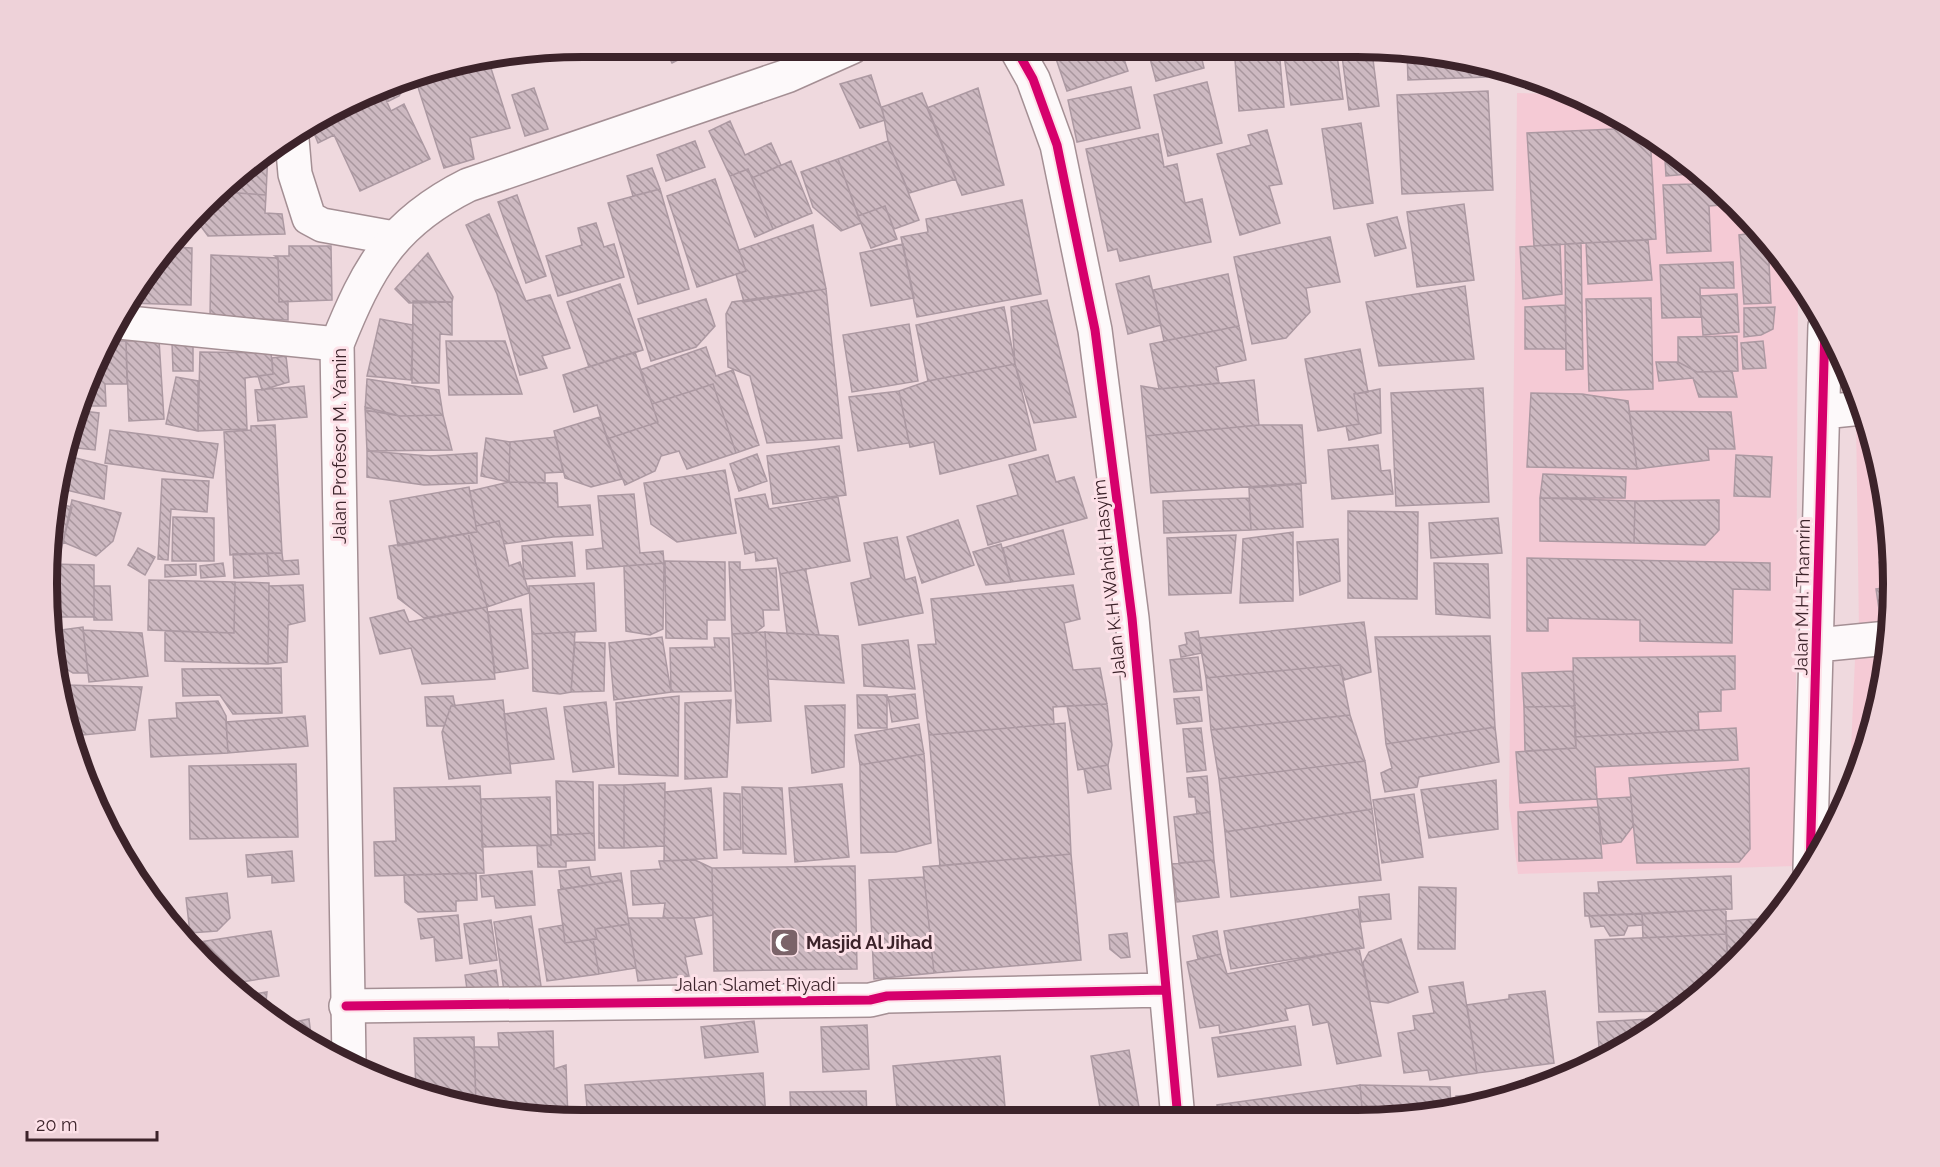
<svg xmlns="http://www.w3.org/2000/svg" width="1940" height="1167" font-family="Raleway,sans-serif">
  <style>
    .built { fill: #f5cad5 }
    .building { fill: url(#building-back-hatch); stroke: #ac99a2; stroke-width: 1.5 }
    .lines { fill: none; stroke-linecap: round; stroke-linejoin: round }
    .minor-casing { stroke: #a48f94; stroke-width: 36 }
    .secondary-casing { stroke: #a48f94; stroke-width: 36 }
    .minor { stroke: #fdf9fa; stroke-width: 33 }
    .secondary { stroke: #fdf9fa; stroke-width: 33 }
    .cycleway-casing { stroke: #fde1e8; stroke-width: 13 }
    .cycleway { stroke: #d6006c; stroke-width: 9 }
    .labels { text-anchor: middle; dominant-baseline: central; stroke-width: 6; stroke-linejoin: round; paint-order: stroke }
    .street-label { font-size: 18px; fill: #3c232a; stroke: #fde1e8 }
    .poi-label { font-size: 18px; font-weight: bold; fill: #3c232a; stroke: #fde1e8; text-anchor: start }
    .rim { fill: none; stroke: #3c232a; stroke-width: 8 }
  </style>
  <defs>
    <pattern id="building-back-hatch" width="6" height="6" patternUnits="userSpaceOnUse" patternTransform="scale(1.5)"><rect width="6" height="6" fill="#cdb9c1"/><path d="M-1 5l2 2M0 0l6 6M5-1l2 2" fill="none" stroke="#a8969d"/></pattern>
  </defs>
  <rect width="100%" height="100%" fill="#efd9de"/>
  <path class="built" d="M1517,93L1567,94L1655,137L1736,204L1798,279L1795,866L1518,874L1509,806Z
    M1864,416L1883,479L1893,584L1889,629L1859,632L1856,417Z
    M1886,656L1883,689L1849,795L1855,659Z"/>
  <path class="building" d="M664,47H704L672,63Z
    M1052,47H1120L1128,71L1067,91Z
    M1147,47H1199L1204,68L1156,81Z
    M1234,47L1279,48L1284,107L1239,111Z
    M1283,48H1336L1343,99L1291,105Z
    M1407,51L1487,67V77L1408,80Z
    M1372,52L1379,106L1349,110L1342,56Z
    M489,62L510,128L470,138L474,159L444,168L415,78L435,71Z
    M871,75L885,120L860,128L840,84Z
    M404,79L407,84L399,96L387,102L382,91Z
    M1207,82L1222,143L1168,156L1154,95Z
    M1131,87L1140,128L1077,142L1068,100Z
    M534,88L548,129L525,136L512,95Z
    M978,88L1004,185L962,195L927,108Z
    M382,91L391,111L404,104L430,159L360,191L334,135L318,143L312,128Z
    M1488,91L1493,190L1402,194L1397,95Z
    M922,93L956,179L909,193L888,141L882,107Z
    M730,121L745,155L771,143L781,165L752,178L748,169L730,176L709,131Z
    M1361,123L1373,203L1334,209L1322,129Z
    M1636,128L1650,135L1656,239L1534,246L1527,133Z
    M1267,130L1282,184L1269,186L1280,223L1240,235L1217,154L1251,145L1248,135Z
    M1158,134L1164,167L1177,164L1185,203L1202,199L1211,242L1120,261L1117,249L1108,251L1086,149Z
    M695,141L705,167L666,181L657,155Z
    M888,141L919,220L894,229L885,206L858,216L838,159Z
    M1664,144L1690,166L1689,174L1666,176Z
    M268,151L266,195L224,192L257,157Z
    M838,159L861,223L841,231L813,207L801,172Z
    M791,161L812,213L773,229L752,178Z
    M652,168L660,189L633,196L627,176Z
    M748,169L773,229L755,237L730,176Z
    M1703,176L1735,204L1709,206L1711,251L1667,253L1663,185L1693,184V177Z
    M715,179L746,271L697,287L667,196Z
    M660,189L689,289L638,304L608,203Z
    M224,192L266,195L265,213L282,214L285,234L208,236L197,221Z
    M517,195L546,276L526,283L498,202Z
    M1022,200L1041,294L917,317L901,237L928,232L926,219Z
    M1464,204L1474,280L1417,287L1407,212Z
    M885,206L897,239L871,248L858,216Z
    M489,214L526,301L550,295L570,348L542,356L547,368L520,375L497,294L466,225Z
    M1397,217L1406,248L1375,256L1367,224Z
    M596,223L604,247L614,244L624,277L558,296L546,256L582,245L578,228Z
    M813,225L826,289L744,302L736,274L746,271L739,250Z
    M1760,232L1768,243L1771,303L1744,304L1739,235Z
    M1330,237L1340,282L1306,288L1310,312L1286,338L1252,344L1234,257Z
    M1648,240L1652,280L1588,284L1586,243Z
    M1581,243L1583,369L1566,370L1565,244Z
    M903,244L914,298L871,306L860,253Z
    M1560,244L1562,294L1523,299L1520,247Z
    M289,246H331L332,300L279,302L278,258L275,256H289Z
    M173,247L192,248L191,305L128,303L137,285L148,273L158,274L159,262Z
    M428,253L453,297L452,302L409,303L395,289Z
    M211,255L278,258L279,302L288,301V320L210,317Z
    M1733,262L1734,288H1700L1701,317L1662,318L1660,265Z
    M1228,274L1239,326L1164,341L1153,290Z
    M1149,276L1161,325L1128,334L1116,284Z
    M620,284L643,350L589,367L567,302Z
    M1465,286L1474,359L1379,366L1366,302Z
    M826,289L842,438L767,443L750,376L728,367L726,314L732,302Z
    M1737,294L1739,332L1703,335L1700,296Z
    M1651,298L1653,389L1589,391L1586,299Z
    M706,299L715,326L696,347L651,361L638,319Z
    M1047,300L1076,417L1034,423L1015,364L1011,307Z
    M413,301L452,302V335L440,334L439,383H412Z
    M1565,305L1566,349H1525V307Z
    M1004,307L1015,364L928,381L916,325Z
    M1775,307L1773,329L1761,335L1744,337V308Z
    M380,319L413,325L411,380L367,376Z
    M909,324L918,381L852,392L843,335Z
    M1239,326L1246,360L1216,367L1219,383L1159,389L1150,344Z
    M1737,336L1738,371L1697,372L1678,362V337Z
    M159,340L164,419L129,421L126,341Z
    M109,341H126L127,384H105L106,406H79Z
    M446,341H505L522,394L449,395Z
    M1763,341L1766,368L1743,369L1741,343Z
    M172,343H193V371H173Z
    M706,347L716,376L733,370L759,445L736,453L713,384L652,404L640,370Z
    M1360,349L1368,392L1354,394L1359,424L1318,431L1305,359Z
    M200,352L271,353L273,374L245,378L247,429L198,431Z
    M635,352L658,422L607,439L597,405L574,412L563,375Z
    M286,356L289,382L262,390L258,376L273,374L272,358Z
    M1656,362H1678L1697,372L1732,371L1737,397H1699L1693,378L1659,381Z
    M1015,364L1036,450L940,474L934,442L910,447L899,391L928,381Z
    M176,377L198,381V431L166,424Z
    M367,379L439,390L443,415L400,416L365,410Z
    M1254,380L1259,425L1146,436L1141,386L1159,389Z
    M713,384L736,453L687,469L679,451L661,456L655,471L625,485L607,439L658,422L652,404Z
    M304,386L307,417L258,421L255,390Z
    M1483,388L1489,502L1396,506L1391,393Z
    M1380,389L1381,433L1349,440L1346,426L1359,424L1354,394Z
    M899,391L909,443L858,451L849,397Z
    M1531,393L1582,394L1628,401L1637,469L1527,467Z
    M365,407L400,416L443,415L452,450L367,451Z
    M75,410L99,413L95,450L69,447Z
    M1629,411L1731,412L1735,449H1708L1709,460L1637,469Z
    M600,417L622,479L591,487L565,478L554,431Z
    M275,425L282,553L230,555L224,432L251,430V426Z
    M1259,425H1302L1306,483L1151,493L1146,436Z
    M110,430L218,444L213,478L105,463Z
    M556,437L563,472L545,473V483L509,482L510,442Z
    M486,438L510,442L509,482L481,476Z
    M1378,445L1381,471L1390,470L1393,494L1332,499L1328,450Z
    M839,446L846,495L773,504L767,456Z
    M367,451L430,456L477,453V483L424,485L367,477Z
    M757,454L767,481L739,491L730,464Z
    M1048,455L1056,482L1074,477L1087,518L988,545L977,506L1018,495L1009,465Z
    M1736,455L1772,457L1770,497L1734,496Z
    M68,456L107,466L104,499L62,489Z
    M725,470L736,533L677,542L651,524L644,483Z
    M1543,474L1626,477L1625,498H1540Z
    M162,479L209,481L207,512L171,509L168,560L158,559Z
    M509,482L557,483L558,507L590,505L593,535L553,537L504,544L499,521L476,526L470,491Z
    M1301,484L1303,527L1251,530L1249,488Z
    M469,487L477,532L398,546L390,501Z
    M634,494L640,553L663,551L664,563L587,569L586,550L603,548L598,496Z
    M765,494L769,509L838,497L850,561L780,574L777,558L756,561L755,552L745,554L735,499Z
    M1249,498L1251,530L1164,533L1163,501Z
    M1540,498L1635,501L1634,543L1540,541Z
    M72,500L121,513L113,541L96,556L63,542Z
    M1719,500V530L1705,545L1634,543L1635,501Z
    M60,504L72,507L61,550L51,555Z
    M1885,507L1888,529L1879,530Z
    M1348,511L1418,512L1417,599L1348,598Z
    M173,517L214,518V561H172Z
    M1498,518L1502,553L1431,558L1429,523Z
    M958,520L974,565L922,583L907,537Z
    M499,521L509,566L520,562L529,593L487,607L468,533L477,532L476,526Z
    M1888,529L1891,554H1881L1879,530Z
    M1063,530L1074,574L1011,582L1003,548Z
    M1293,532V601L1240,603L1243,539Z
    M468,533L487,607L424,618L398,598L389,546Z
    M1236,535L1231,593L1169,595L1167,538Z
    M897,537L905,580L915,577L923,613L859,625L851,583L871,578L864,543Z
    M1338,539L1340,581L1300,595L1297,542Z
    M572,542L575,576L524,579L522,546Z
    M1001,544L1011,582L986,585L973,552Z
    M138,548L155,557L145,575L128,565Z
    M267,553L269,576L234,578L233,554Z
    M267,553H282L283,561L298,560L299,574L269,576Z
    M1527,558L1770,563V590L1733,589L1732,643L1640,641V620L1548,618V631H1527Z
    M1891,560L1893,582L1881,583L1879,562Z
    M665,561L725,562V620H707V639L666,638Z
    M729,562H740V570L776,568L779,610H763L764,626L754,633L732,634Z
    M223,563L225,576L201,578L200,566Z
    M664,563L663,629L650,635L626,631L624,566Z
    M1434,563L1488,564L1490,618L1436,614Z
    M50,564L94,565V617H52L47,584Z
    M196,564V575L165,577V565Z
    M806,569V572L819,635L787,633L780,574Z
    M149,580L235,582L234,633L148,630Z
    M235,582L269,583L268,664L165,661V631L234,633Z
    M594,583L596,631L532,634L529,586Z
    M303,585L305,621L288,625L287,662L268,664L269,586Z
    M1073,585L1080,619L1064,623L1073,670L1100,668L1107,704L1053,707L1054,724L929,735L918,645L936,644L931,599Z
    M94,586H110L112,620H94Z
    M1893,587L1890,614L1880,616L1876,589Z
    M487,607L495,679L422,684L411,648L380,654L370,618L404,610L409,622Z
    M521,609L528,668L495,673L488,612Z
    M1364,622L1371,672L1344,680L1340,665L1206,678L1199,638Z
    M83,627L88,673H73L60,665L54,631Z
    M83,630L142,633L148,676L89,682Z
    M1198,631L1202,653L1181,657L1179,646L1187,644L1185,633Z
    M575,632L571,692L560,694L533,691L532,634Z
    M765,632L771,721L737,723L732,634Z
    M765,632L838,636L844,683L768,679Z
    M1490,636L1495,727L1386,744L1375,637Z
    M662,637L671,692L614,700L609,643Z
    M714,638H729L731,691L671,692L670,648L715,647Z
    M908,640L915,689L864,686L862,645Z
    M575,642L605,643L604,691L571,692Z
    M1735,656V689L1721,690V711L1698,712L1699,730L1575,737L1573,658Z
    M1198,657L1202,690L1174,692L1170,660Z
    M1340,665L1350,715L1211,730L1206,678Z
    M281,668L282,713L233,714L220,695L183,696L182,669Z
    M1573,671L1575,706L1524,707L1522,673Z
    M1884,680L1883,689L1874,718L1872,681Z
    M66,685L142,687L135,730L72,736Z
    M915,694L918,718L892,722L888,697Z
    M857,695H887V728H858Z
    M453,696L455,706H451L444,726H427L425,697Z
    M679,696L678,776L619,774L616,703Z
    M1199,697L1202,721L1177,724L1174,699Z
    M503,700L511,773L449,779L442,732L451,706Z
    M731,700L727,777L685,779V703Z
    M218,701L226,716L228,753L151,757L149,720L177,718L176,703Z
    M606,702L614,767L573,772L564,707Z
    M1107,704L1112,745L1108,765L1078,770L1067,706Z
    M845,705L844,767L812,773L805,706Z
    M1575,706L1576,748L1525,751L1524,707Z
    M546,708L554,759L510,764L504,714Z
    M1350,715L1365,761L1219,779L1211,730Z
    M305,716L308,746L228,753L226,722Z
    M1065,723L1071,854L940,866L929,735Z
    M919,724L924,754L860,765L855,735Z
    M1495,727L1499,762L1419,777L1417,787L1385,792L1381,773L1392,768L1386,744Z
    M1201,728L1206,770L1187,772L1183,729Z
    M1736,728L1738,760L1595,767L1597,799L1520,803L1516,752L1576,748L1575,737Z
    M924,754L931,843L896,852L861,853L860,765Z
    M1365,761L1372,809L1225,832L1219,779Z
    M296,764L298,837L190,839L189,766Z
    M1108,765L1111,789L1088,793L1084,769Z
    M1749,768L1750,849L1739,862L1637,863L1629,778Z
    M1207,776L1210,812L1197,814L1195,797H1189L1187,778Z
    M1496,780L1498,829L1429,838L1421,790Z
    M556,781L593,782L594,833L558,835Z
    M665,783L664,846L624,848V785Z
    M842,784L849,857L795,862L789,788Z
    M599,785H624V848H599Z
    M480,786L484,873L375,876L374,842L396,841L394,788Z
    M742,787L782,788L786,854L743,853Z
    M711,788L717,858L664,861L665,792Z
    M724,793L740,794L741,849L724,850Z
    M1414,794L1423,857L1382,863L1373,800Z
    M550,797L551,845L482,847L481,799Z
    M1631,797L1633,826L1621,842L1603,844L1597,799Z
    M1598,807L1602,858L1519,861L1518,812Z
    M1372,809L1381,880L1231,897L1225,832Z
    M1210,812L1214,860L1179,863L1174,817Z
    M594,833L595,860L566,861V867H538L537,846L551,845V835Z
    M292,851L294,881L272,883V875L248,877L246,855Z
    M1071,854L1081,960L934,973L923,867Z
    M695,860L712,868L713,915L694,918H663L665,903L633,905L631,871L661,869L659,861Z
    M1214,860L1219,897L1177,902L1172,864Z
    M855,866L857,969L714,971L712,868Z
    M589,867L591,877L621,873L622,880L561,889L559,871Z
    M532,871L535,905L496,908L494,896L482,897L480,876Z
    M476,873L477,900L456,901V911L418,912L405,902L404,875Z
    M1731,876L1732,909L1585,916L1584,893H1599L1598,882Z
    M924,877L934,973L874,979L869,880Z
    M622,880L629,924L595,929L597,939L565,943L558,890Z
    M1419,887L1456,888L1455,949H1418Z
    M227,893L230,918L217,931L190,933L186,898Z
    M1389,894L1391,919L1361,922L1359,897Z
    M1358,909L1364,948L1231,969L1224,931Z
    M1726,909V934L1643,938L1642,914Z
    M1642,914L1643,925L1628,926L1624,935L1610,936L1604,926L1591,927L1589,916Z
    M458,915L462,958L436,961L434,937L421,939L418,919Z
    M531,916L541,986L504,991L494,922Z
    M628,918H694L702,954L685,957L689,976L638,981Z
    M1757,919L1758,933L1728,967L1726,921Z
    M491,920L497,960L470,964L464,924Z
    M629,924L636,968L599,974L593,939H597L595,929Z
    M563,925L565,943L593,939L599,974L547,981L539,929Z
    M271,931L279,976L235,983L193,943Z
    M1217,931L1221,954L1198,959L1193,936Z
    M1127,933L1130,957L1121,958L1110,949L1109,935Z
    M1726,934L1728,967L1711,987L1678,1011L1599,1012L1595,940Z
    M1401,939L1418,992L1388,1003L1370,1001L1363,963L1369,952Z
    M1359,948L1381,1056L1337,1064L1328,1022L1313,1025L1309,1004L1285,1009L1288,1020L1220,1033L1219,1025L1200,1028L1187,962L1221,954L1227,974Z
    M496,970L499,992L468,996L465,975Z
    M1463,982L1477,1073L1430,1080L1428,1070L1404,1073L1398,1033L1415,1030L1413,1016L1434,1013L1429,987Z
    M1545,991L1554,1063L1477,1073L1467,1005L1509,999V995Z
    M267,992L265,1011L248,995Z
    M309,1019L312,1043L280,1025Z
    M1650,1019L1649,1031L1625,1049L1600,1059L1597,1022Z
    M754,1021L758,1052L705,1058L701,1027Z
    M867,1025L869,1069L823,1072L821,1027Z
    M1295,1026L1301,1065L1218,1077L1212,1038Z
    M553,1031L554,1069L566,1065L568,1119H548L476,1105L474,1047H499L498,1033Z
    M474,1037L476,1105L416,1093L414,1038Z
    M1129,1050L1141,1119H1102L1091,1056Z
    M1000,1056L1006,1117L898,1119L893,1066Z
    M763,1073L766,1119H588L585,1085Z
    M1360,1085L1450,1087L1451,1110L1392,1119H1363Z
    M1360,1085L1363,1119H1219L1217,1105Z
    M866,1091L867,1119H791L790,1092Z
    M1521,1092L1496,1102L1457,1109L1456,1096Z"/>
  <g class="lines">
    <defs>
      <path id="minor" d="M1015,47L1033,79L1057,145L1095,330L1132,618L1178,1119
        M292,139L295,174L309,218L322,225L394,238
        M119,322L337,344
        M1823,412L1862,408
        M1817,645L1888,638
        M1810,869L1825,326
        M346,1006L870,1000L887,996L1165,990"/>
      <path id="secondary" d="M349,1061L337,344C368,267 392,223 468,185L787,76L852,47"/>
    </defs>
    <use href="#minor" class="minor-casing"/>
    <use href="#secondary" class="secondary-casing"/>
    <use href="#minor" class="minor"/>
    <use href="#secondary" class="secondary"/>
    <defs>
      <path id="cycleway" d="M1015,47L1033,79L1057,145L1095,330L1132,618L1178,1119
        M1810,869L1825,326
        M346,1006L870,1000L887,996L1165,990"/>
    </defs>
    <use href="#cycleway" class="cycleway-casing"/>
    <use href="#cycleway" class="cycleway"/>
  </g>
  <defs>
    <symbol id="mosque-square" viewBox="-11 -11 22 22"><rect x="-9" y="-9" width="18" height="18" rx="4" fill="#7b6369" stroke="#fde1e8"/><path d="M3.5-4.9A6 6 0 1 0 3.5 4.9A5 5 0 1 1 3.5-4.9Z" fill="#fff"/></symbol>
  </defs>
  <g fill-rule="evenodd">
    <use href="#mosque-square" x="768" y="926" width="33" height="33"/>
  </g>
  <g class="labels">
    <g class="street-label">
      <text transform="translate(339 446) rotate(-90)">Jalan Profesor M. Yamin</text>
      <text transform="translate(1109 579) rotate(-96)">Jalan K.H Wahid Hasyim</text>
      <text transform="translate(1802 597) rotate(-89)">Jalan M.H. Thamrin</text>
      <text x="755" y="984">Jalan Slamet Riyadi</text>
    </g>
    <g class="poi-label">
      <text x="806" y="942">Masjid Al Jihad</text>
    </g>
  </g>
  <path d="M0 0H1940V1167H0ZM583 57H1357A526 526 0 0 1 1883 583V584A526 526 0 0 1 1357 1110H583A526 526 0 0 1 57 584V583A526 526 0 0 1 583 57Z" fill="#eed2d9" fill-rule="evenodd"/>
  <path class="rim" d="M583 57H1357A526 526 0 0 1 1883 583V584A526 526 0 0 1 1357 1110H583A526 526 0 0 1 57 584V583A526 526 0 0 1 583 57Z"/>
  <path d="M27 1131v9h130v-9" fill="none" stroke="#3c232a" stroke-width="3"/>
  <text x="36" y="1131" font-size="18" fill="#3c232a" stroke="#fde1e8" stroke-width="4.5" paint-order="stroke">20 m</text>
</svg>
